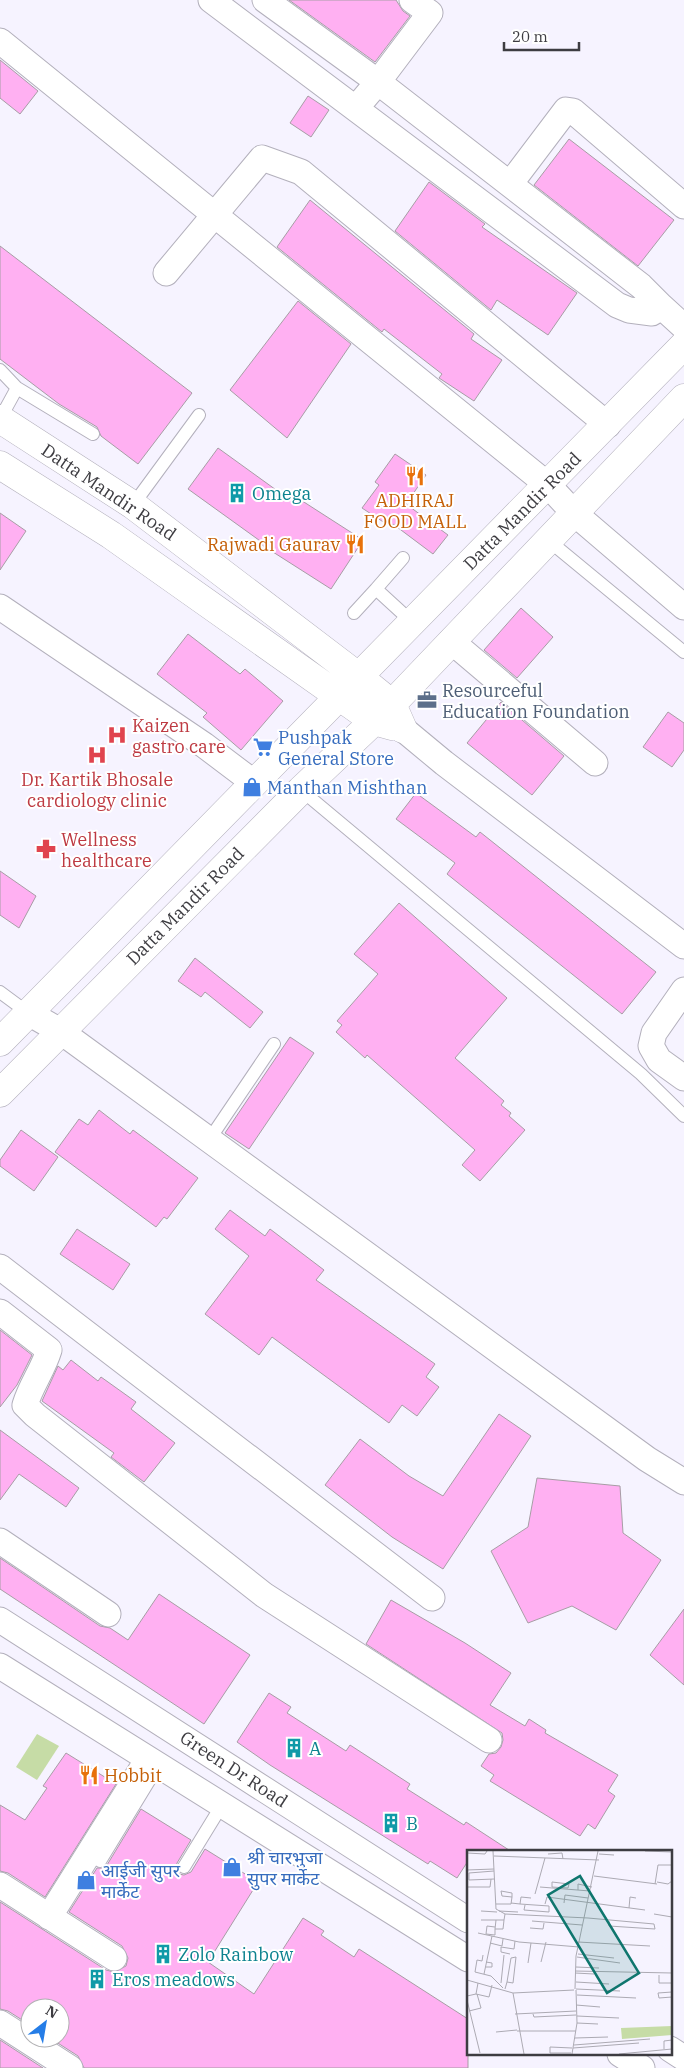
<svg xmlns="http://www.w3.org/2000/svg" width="684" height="2068" font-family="'IBM Plex Serif','Noto Sans Devanagari',serif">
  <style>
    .green { fill: #c6dca6 }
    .building { fill: #ffb0f2; stroke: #a79da5 }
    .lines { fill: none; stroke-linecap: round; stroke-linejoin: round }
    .lane-casing { stroke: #b3b0bc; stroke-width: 14 }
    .street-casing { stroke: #b3b0bc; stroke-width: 27 }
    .secondary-casing { stroke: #b3b0bc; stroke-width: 29 }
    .lane { stroke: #fff; stroke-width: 12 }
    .street { stroke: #fff; stroke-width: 25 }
    .secondary { stroke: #fff; stroke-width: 28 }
    .labels { text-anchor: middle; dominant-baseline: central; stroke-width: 4; stroke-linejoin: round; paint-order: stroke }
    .street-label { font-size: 18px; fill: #3d3c41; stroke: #fff }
    .culture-label { font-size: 18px; fill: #0d838f; stroke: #fff; text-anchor: start }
    .food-label { font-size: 18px; fill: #c56008; stroke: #fff }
    .service-label { font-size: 18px; fill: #4e5e75; stroke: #fff; text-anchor: start }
    .health-label { font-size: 18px; fill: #be3a42; stroke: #fff; text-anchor: start }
    .shop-label { font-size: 18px; fill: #366cbe; stroke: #fff; text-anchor: start }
    .inset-road { fill: none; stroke: #acaab3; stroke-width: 1 }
    .view { fill: #0f766e; fill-opacity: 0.15; stroke: #0f766e; stroke-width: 2.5 }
    .inset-edge { fill: none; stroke: #3d3c41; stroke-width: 2.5 }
  </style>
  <rect width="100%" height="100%" fill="#f6f3ff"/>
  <path class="green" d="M37,1734L59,1746L37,1780L16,1767Z"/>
  <path class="building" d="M289,0H396L403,11L410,16L375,62Z
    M0,60L38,91L20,114L0,98Z
    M308,96L329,110L311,137L290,123Z
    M569,139L674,220L638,266L534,185Z
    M429,182L485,224L482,227L577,293L548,335L497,300L491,310L395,231Z
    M310,200L474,334L471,339L502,360L474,401L439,378L442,374L384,329L382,332L277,247Z
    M0,246L192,393L138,464L101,436L97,427L59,404L0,359Z
    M298,301L351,344L287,438L230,390Z
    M218,448L290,500L293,495L363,540L331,589L262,545L263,543L188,489Z
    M395,454L426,475L406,504L448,535L433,554L393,524L391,527L362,508L379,485L375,482Z
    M0,513L26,531L0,570Z
    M521,608L553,637L517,678L484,650Z
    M188,634L240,674L245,669L283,701L241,750L203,717L207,713L157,674Z
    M501,702L564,756L532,795L467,743Z
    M668,712L684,723V750L672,767L643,747Z
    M416,793L476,837L480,832L656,972L622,1014L447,874L455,863L396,819Z
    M0,871L36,896L19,928L0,915Z
    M399,903L507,998L455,1058L504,1101L501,1105L511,1113L509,1116L525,1130L480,1181L462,1165L475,1150L367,1055L365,1058L336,1032L342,1025L337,1021L378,974L354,954Z
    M195,958L263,1012L250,1028L205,992L201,997L178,981Z
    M290,1037L314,1053L249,1149L225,1133Z
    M99,1110L130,1134L133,1130L198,1178L167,1219L164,1217L156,1227L55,1152L79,1119L88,1125Z
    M21,1130L58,1157L34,1191L0,1166V1160Z
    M230,1210L265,1236L270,1229L324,1270L316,1280L435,1364L426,1377L439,1387L417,1416L402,1405L389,1423L272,1337L259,1355L205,1314L249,1256L215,1229Z
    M77,1229L130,1264L113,1290L60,1254Z
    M0,1330L32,1355L17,1385L0,1407Z
    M71,1360L98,1381L101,1377L136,1402L131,1409L175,1443L144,1482L111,1457L114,1453L42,1401L58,1366L63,1370Z
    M499,1414L531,1436L443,1569L392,1537L325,1485L360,1439L409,1476L443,1496Z
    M0,1430L79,1488L66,1507L19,1474L0,1500Z
    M537,1478L620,1486L623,1533L661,1560L616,1630L572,1606L528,1623L491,1551L528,1527Z
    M0,1558L100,1626L110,1628L128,1640L159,1594L250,1655L204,1724L0,1589Z
    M391,1600L465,1643L511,1673L490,1705L525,1726L529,1719L546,1730L545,1733L618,1775L608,1791L615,1796L595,1829L588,1824L580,1836L490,1781L494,1775L481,1766L489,1754L496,1753L501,1747L503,1740L502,1733L366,1644Z
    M684,1609V1685L650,1655Z
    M269,1693L291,1707L287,1713L346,1751L350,1745L410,1784L407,1789L464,1825L466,1822L512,1852H468V1861L457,1878L430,1861L428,1864L270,1765L237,1742Z
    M66,1753L116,1784L45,1897L8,1873L0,1871V1805L25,1820L47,1788L43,1786Z
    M141,1809L191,1840L177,1863L176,1867L179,1874L184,1875L191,1872L205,1849L258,1882L208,1962L254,1994L303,1918L324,1931L321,1935L354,1957L359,1949L468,2019V2068H84L78,2056L50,2038H60V2008H30V2025L8,2011L0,2009V1902L106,1970L114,1972L126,1966L128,1958L122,1946L69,1912L97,1868H103L107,1865Z
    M0,2040L43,2068H0Z"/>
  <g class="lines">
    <defs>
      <path id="lane" d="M0,370L17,388L0,419
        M17,388L93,434
        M133,505L199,415
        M548,540L684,652
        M403,558L376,589L412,622
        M354,613L376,589
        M301,790L641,1074L684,1116
        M0,992L27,1012
        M209,1140L274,1044
        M100,1861L155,1771
        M184,1867L222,1805"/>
      <path id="street" d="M211,0L617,305L629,310L652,313L661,306L684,327
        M265,0L378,82L430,13L412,0
        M0,41L548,485L574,513L684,607
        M356,108L378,82L641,286L661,306
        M510,184L566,110L573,111L684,206
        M166,273L262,158L301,172L608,425
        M0,607L204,745L253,782
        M451,641L595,763
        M403,729L444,763L684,946
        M684,990L654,1033L651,1046L659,1060L684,1078
        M27,1012L60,1031L647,1459L684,1482
        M0,1267L432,1598
        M0,1312L49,1350C43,1370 31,1385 25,1405L35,1415L264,1595L489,1740
        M0,1541L108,1614
        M0,1620L468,1920
        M0,1666L468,1959
        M0,1885L114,1958
        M49,1917L148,1759
        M0,2023L70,2068
        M670,2049L684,2058
        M620,2054L642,2068"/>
      <path id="secondary" d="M0,419L133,505L359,677L392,704L403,729
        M0,465L111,535L374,721L392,726
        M0,1042L684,345
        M0,1093L301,790L392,704L684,398"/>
    </defs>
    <use href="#lane" class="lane-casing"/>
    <use href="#street" class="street-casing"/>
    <use href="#secondary" class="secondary-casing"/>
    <use href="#lane" class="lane"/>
    <use href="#street" class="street"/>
    <use href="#secondary" class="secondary"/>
  </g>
  <defs>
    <symbol id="restaurant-bare" viewBox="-9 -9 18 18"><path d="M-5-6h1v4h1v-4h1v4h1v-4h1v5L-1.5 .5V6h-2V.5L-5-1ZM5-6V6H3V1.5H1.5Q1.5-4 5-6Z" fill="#e8710a" stroke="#fff" stroke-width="2.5" paint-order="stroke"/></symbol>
    <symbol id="building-bare" viewBox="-9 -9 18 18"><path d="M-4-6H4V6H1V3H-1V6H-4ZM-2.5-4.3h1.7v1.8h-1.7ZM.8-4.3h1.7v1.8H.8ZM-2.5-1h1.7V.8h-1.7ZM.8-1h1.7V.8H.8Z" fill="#0f9aa8" stroke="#fff" stroke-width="2.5" paint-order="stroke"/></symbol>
    <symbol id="office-bare" viewBox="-9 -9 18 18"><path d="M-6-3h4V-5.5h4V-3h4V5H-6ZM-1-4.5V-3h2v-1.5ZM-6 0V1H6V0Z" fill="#5c6f8a" stroke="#fff" stroke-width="2.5" paint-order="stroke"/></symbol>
    <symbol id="hospital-bare" viewBox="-9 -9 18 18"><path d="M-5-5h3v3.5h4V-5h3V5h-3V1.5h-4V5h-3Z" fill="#e0444e" stroke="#fff" stroke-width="2.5" paint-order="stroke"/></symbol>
    <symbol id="supermarket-bare" viewBox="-9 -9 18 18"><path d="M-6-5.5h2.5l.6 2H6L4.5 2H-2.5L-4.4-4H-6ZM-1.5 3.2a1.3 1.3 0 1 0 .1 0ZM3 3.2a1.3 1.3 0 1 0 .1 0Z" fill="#3f7fe0" stroke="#fff" stroke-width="2.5" paint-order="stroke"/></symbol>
    <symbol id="shop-bare" viewBox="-9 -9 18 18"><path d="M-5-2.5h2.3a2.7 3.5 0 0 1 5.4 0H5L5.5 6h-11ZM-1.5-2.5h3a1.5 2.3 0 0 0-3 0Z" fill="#3f7fe0" stroke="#fff" stroke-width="2.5" paint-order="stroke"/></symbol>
    <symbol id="pharmacy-bare" viewBox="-9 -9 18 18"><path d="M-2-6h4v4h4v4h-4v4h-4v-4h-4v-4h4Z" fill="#e0444e" stroke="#fff" stroke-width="2.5" paint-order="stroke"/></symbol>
  </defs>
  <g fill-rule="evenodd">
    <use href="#restaurant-bare" x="401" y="462" width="28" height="28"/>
    <use href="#building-bare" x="223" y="479" width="28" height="28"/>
    <use href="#restaurant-bare" x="341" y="530" width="28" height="28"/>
    <use href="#office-bare" x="413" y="686" width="28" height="28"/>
    <use href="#hospital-bare" x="103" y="721" width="28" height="28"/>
    <use href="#supermarket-bare" x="249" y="733" width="28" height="28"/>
    <use href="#hospital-bare" x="83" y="741" width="28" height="28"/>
    <use href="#shop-bare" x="238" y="773" width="28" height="28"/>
    <use href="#pharmacy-bare" x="32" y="835" width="28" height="28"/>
    <use href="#building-bare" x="280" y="1734" width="28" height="28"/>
    <use href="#restaurant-bare" x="75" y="1761" width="28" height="28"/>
    <use href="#building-bare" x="377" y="1809" width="28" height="28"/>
    <use href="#shop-bare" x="218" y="1853" width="28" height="28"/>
    <use href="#shop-bare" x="72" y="1866" width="28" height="28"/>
    <use href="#building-bare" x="149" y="1940" width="28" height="28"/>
    <use href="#building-bare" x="83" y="1965" width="28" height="28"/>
  </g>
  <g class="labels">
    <g class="street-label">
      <text transform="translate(109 492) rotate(34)">Datta Mandir Road</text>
      <text transform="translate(522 511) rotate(-45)">Datta Mandir Road</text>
      <text transform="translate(185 906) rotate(-45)">Datta Mandir Road</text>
      <text transform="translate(234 1769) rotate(33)">Green Dr Road</text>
    </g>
    <g class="culture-label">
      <text x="252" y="493">Omega</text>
      <text x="309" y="1748">A</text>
      <text x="406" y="1823">B</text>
      <text x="178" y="1954">Zolo Rainbow</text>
      <text x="112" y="1979">Eros meadows</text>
    </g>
    <g class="food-label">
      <text x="415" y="500">ADHIRAJ<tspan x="415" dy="21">FOOD MALL</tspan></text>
      <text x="340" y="544" text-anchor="end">Rajwadi Gaurav</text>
      <text x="104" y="1775" text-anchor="start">Hobbit</text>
    </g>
    <g class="service-label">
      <text x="442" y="690">Resourceful<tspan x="442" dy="21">Education Foundation</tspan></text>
    </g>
    <g class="health-label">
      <text x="132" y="725">Kaizen<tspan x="132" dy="21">gastro care</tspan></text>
      <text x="97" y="779" text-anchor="middle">Dr. Kartik Bhosale<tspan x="97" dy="21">cardiology clinic</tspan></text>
      <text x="61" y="839">Wellness<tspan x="61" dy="21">healthcare</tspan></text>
    </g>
    <g class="shop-label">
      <text x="278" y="737">Pushpak<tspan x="278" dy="21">General Store</tspan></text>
      <text x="267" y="787">Manthan Mishthan</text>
      <text x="247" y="1857">श्री चारभुजा<tspan x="247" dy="21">सुपर मार्केट</tspan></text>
      <text x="101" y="1870">आईजी सुपर<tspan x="101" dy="21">मार्केट</tspan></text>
    </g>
  </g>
  <g transform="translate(467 1850)">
    <rect width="205" height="205" fill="#f6f3ff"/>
    <path d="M205,176V185L155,189L154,178Z" fill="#c6dca6"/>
    <path class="inset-road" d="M26,1L29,59M178,1L205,2M0,3L18,4L20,1M81,4L95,3L96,9M132,4L147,5M27,6L132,10M0,20L27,19M27,21L2,23V30L27,29M127,26L190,34M85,32L102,34L101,38L85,37ZM190,32L201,34L205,31M188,34L191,15H205M0,37H23L24,29M73,37L123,41M111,40V34L125,37M34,41L45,43V47M68,44L78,8M44,53L53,54L54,47L64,48M97,53L98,45L121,48M29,54H44L45,47L35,46L34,41M53,54L82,56V62L57,60L58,55M78,54L80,47L178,60M162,58L163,47L169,48M29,59L38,64L121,68L187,74L188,79L142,76V71M14,61L30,62M32,61L51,62M187,64L205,67M14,70H37L38,64M29,70L28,79H36L37,70M65,71L115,75M28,77L20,76L19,84L28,85V79M63,78L76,79L77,73M11,83L52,92L112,97M111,92L183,96M23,93L35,96L36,89M43,104L34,102V97L47,99L48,91M111,104L147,108M16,105L15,111L10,110L8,122L24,126L36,138M110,107L153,113M74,112L79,92M61,113L64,93M19,117H25V113L19,112M109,117L132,118M108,121L205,123M108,123L127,124M17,124L25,86M192,125V133H205M0,130L46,143L107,140M109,132L142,134M34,133L37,105M38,139L40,132L46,133L49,107L44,108L40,132M108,139L109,106L131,1M109,139L153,141M205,142L191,143L192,148L205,147M46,143L57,204M9,144L22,147L25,135M110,145L169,148M0,146L9,144L11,133M0,150L13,203M109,155L133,157M2,161L14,158L10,144M48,164L109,161M66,164L67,167L109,165M110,166L152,168M110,173L131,174M50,181H109M29,182L50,180M108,188L141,187M107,195L183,189M106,198L172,193M197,199V191L205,190M104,203H83V197L105,198M105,204L110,173L109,140M152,204L205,199"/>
    <path class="view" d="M113,26L172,123L140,143L81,45Z"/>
    <rect width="205" height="205" class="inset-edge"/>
  </g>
  <g transform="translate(45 2023) rotate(31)"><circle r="24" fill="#ffffff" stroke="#b1b1b3"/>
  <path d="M0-4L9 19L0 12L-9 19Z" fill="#257de7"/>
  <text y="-8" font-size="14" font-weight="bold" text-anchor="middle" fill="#3d3c41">N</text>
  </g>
  <path d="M504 42v8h75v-8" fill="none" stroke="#3d3c41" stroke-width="2.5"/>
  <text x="512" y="42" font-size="15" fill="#3d3c41" stroke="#ffffff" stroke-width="4" paint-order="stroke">20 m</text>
</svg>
